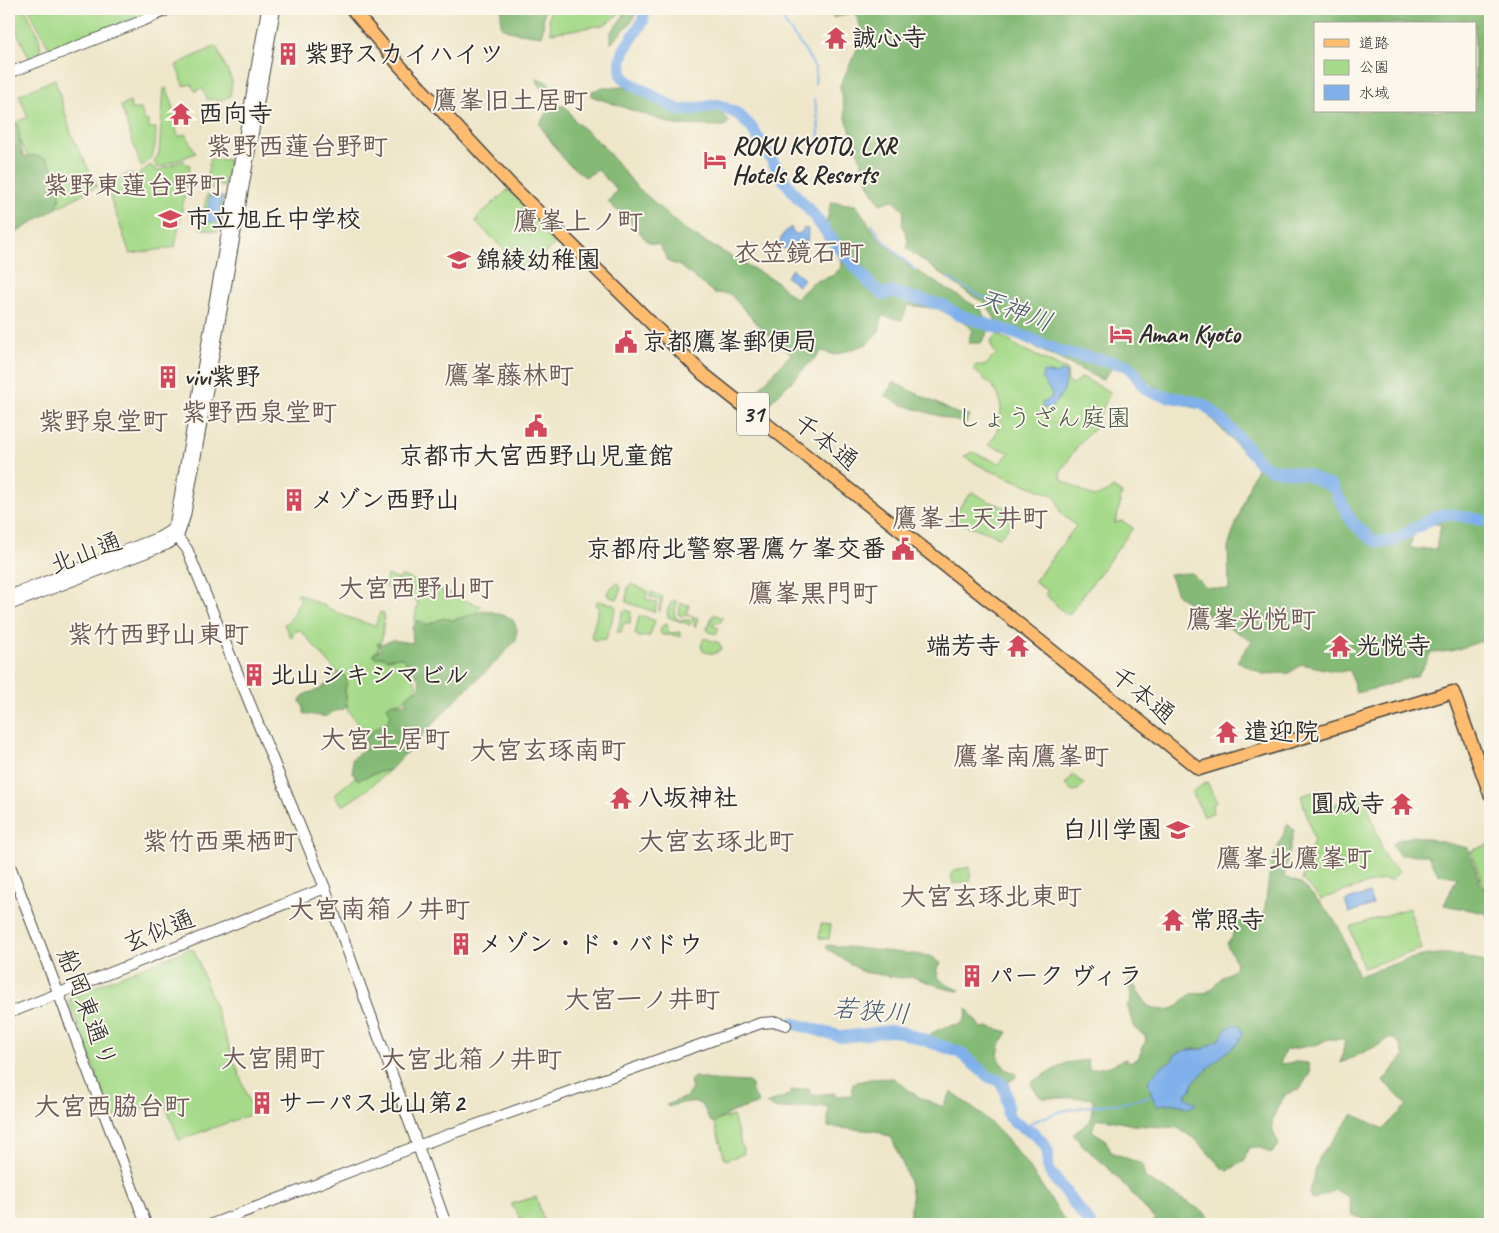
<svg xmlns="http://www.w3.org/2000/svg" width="1499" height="1233" font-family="Caveat,'Klee One',sans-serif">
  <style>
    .green { fill: #a6da8a; stroke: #68825a }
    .forest { fill: #84ba76; stroke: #587250; fill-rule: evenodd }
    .water { fill: #7fb0eb; stroke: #556e8b }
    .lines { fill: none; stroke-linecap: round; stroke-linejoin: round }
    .stream { stroke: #7fb0eb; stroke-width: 2 }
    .river { stroke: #7fb0eb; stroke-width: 12 }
    .minor-casing { stroke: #484743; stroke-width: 12 }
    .major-casing { stroke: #484743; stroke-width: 15 }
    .minor { stroke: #fff; stroke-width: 10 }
    .major { stroke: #febc70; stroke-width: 12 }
    .labels { text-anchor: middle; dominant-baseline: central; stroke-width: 4; stroke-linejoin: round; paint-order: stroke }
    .shield { fill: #fbf7ec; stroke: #696865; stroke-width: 1 }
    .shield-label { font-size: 24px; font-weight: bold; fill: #2b2b2b }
    .poi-label { font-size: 25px; font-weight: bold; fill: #2b2b2b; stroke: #fbf7ec; text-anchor: start }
    .park-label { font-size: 25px; fill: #4a5743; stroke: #fbf7ec }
    .street-label { font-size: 25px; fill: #2b2b2b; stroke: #fbf7ec }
    .neighbourhood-label { font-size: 26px; font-weight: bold; fill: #6d5a56; stroke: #fbf7ec }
    .water-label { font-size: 26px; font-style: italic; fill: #485a6e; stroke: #fbf7ec }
  </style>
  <rect width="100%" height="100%" fill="#fbf7ec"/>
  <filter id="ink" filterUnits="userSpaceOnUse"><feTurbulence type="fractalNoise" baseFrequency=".02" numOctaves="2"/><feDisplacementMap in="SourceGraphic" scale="10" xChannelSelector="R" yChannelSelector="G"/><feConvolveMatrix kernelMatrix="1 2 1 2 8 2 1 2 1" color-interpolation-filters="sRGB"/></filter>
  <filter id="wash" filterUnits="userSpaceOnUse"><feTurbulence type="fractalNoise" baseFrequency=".0096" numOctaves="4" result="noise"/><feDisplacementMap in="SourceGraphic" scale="20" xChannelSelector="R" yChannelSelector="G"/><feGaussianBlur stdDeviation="1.12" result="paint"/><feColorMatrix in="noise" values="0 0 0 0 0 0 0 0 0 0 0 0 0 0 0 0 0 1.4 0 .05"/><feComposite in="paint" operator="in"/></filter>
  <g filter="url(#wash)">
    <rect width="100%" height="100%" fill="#eee6c9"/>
    <path class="green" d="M9,9H25C31,22 44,40 40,55L30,59L9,16Z
      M29,9H155L51,52Z
      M550,9H620L618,15L604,25L551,33L549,19Z
      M216,46L232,81L230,96L217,102L215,98L208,100L202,88L195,91L191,84L184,86L176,65Z
      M55,79L72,136L97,186L55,209L11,124L28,117L19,95Z
      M166,88L172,101L173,112L178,113L180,121L174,124L179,137L185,134L196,153L157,168L154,162L159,153L164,89Z
      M130,102L131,109H141L144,120L148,121L149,128H156C155,146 157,155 141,167L121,106Z
      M210,159L229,160L225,186L216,185L215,189L205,188Z
      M184,160L185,164L190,165L175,247L130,254L106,186L129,173L137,176L150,165L157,171Z
      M508,190L561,238L525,271L476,222L478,216Z
      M207,195L225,198L218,232L200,228Z
      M997,334L1022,349L1067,370L1068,382L1073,385L1082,377L1110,392L1093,431C1081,436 1069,461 1060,472L1062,480L1094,497C1102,495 1107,491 1114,488L1122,493C1119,503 1120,514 1114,523L1122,521L1133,528L1069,615L1066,614L1045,594L1048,591L1034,582L1076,526C1072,521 1062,517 1060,511C1057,504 1059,500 1053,495L988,470L964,457L972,452L1000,463L1010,452L988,445C997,434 998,430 1000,417C1005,392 989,384 973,369L976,365L985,366L996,354L990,343Z
      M972,492L988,501L1020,513L1000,537L950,519Z
      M387,575L400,580L401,576C422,582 441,592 462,596L463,600L481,606L474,615L435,628L414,622L418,602L385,587Z
      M616,583H618L621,586L619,597L616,599L608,596L607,592Z
      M631,584L648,591L646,599L657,603L654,612L626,602L628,587Z
      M651,592L663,597L659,612L658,611L661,601L650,597Z
      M297,593L347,617L375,626L380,612L384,613C383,626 384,646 373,655L376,658L379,656L389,659L400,651L417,685L408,699L388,706L394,718L369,739L348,711L345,690L347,683L344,675L338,673L300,630L292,633L293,637L291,638L284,624C295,618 295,608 301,598L296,595Z
      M675,600L677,604C675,610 672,616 679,620H690L691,622L690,625L668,617L667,612L671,602Z
      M597,601L613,604L616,608L606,639L593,640L591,637L599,607L596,606Z
      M681,603L689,605L686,614L698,618L695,627L692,617L687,615L681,616L678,614Z
      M626,610L631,612L630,623H624L621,632H617L623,611Z
      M713,615H716L723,618L720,623L715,622L713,626L719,628L717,634L709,632L707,629Z
      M639,616H644L655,621L650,636L639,637L635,634Z
      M667,624L668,630L670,633L680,632L681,637L674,635H662L660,631L663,625Z
      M704,638L719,643L722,648C716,655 711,654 703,651L701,646Z
      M390,770L364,792L343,806L334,795L355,777Z
      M1073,775L1084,784L1078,790L1073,791L1065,785Z
      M1207,782L1217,802L1212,805L1213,813L1204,816L1192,792Z
      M1319,790L1333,805L1364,795L1386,860L1399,871L1392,881L1383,879L1321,899L1302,880L1314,839L1301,796Z
      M1490,844V886L1484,888L1471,851Z
      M969,867L971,881L953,884L951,873L954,870Z
      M1409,908L1422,949L1363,968L1350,927Z
      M821,924L831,925L829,939L819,938Z
      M189,949L194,950L252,1109L249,1115L179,1140L164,1101L113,1118L69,1002L71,996Z
      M733,1116L744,1154L725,1160L714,1121Z
      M536,1197L545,1224H524L511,1204Z"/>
    <path class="forest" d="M501,9H544L543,29L541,36L513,32L501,27Z
      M623,9H637L632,21L611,44V32L623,17Z
      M822,9H1490V658L1482,641L1452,651L1431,653L1418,675L1381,687L1356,693L1350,670L1339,672L1302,664L1289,673L1263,674L1237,661L1252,641L1178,596L1169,574L1192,573L1206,587L1229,590L1228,547L1252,478L1258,467L1202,409C1176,406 1164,392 1143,378C1135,373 1124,370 1114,366L1102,380L1002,331L986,304L969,294L907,249L908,240L902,223L904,211L893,200L880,204L870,187L846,118L840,86L864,34L854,12L834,18ZM1315,24H1475V111H1315ZM1415,524H1441C1440,533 1436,540 1437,549H1416L1410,547Z
      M535,77L549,83L559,106H565L575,121L603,146L636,186L686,231L777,282L796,299L813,282L832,276L842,267L841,258L823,238L831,202L856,205L878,238L909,266L975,306L980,307L990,329L981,343H968L972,330L966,324L938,309L908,305L902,320L882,316L879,331L867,344L835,355L822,351L769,404L756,392L791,354L757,324L730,294L714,293L680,266L669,262L659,245L650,243L646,240L636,228L608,202L617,190L598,170L585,177L565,161L539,124L551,108L553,101L550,94L543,92Z
      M624,87L678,112L717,109L729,121L725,126L675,125L591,96L592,91L603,88Z
      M10,122L18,124C21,135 18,148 25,157L34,155L47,159C56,174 67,193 55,209L9,237V123Z
      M893,382L958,414L970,415L966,424L903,405L885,396Z
      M486,610L509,617L513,620L517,629L516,640L492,666L458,697L390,770L376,773L358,780L353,774L352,759L367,747L364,739L369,737L371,731L389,720V716L391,715L387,707C395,699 399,706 407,702L406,697C410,692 416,691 421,686C418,675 410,665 401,657L387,659L383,656L377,658L374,656L375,652L381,649L377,643L383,644L392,640L413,643L412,628L418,620L426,625L443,618L453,620Z
      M338,673L344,675L347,679L345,690L347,707L344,709L332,712C326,721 316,713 307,715L304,713V708L300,701C303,691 314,693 322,688C325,683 333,681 338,673Z
      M1288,824L1294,830L1284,877L1300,883L1321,903L1338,925L1358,976C1406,961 1441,941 1490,965V1224H1367L1364,1219L1352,1215L1349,1197L1335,1190L1312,1200L1309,1193L1319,1158L1353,1114L1383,1129L1407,1105L1383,1081L1404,1056L1399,1043L1391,1037L1379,1045L1341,1063L1345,1039H1328L1316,1045L1285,1050L1280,1064L1296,1062L1308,1063L1310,1073L1300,1089L1286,1094L1277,1108L1272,1122L1273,1131L1279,1146L1271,1154L1261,1148H1248L1244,1161L1229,1170L1223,1169L1196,1140L1178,1128L1133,1125L1106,1119H1096L1092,1131L1105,1139L1111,1152L1142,1164L1145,1178L1204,1212L1213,1224H1154L1155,1220C1139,1202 1124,1183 1107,1167C1096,1156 1082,1147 1073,1134L1090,1122L1093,1103L1092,1098H1043L1040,1097L1031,1084L1033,1081L1066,1063L1088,1060L1089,1070L1110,1066L1127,1058L1128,1062L1138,1059L1146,1040L1145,1036L1134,1028L1128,1008L1127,1005L1130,1003L1131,996L1128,982L1130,979L1148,1006C1154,1008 1164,1011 1171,1009C1179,1007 1183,999 1190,995C1194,992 1196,994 1201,994C1210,993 1216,983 1222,977C1226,974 1233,972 1235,968C1239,959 1227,951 1227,943L1232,938L1233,933L1231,928L1243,920L1249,923L1264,915L1271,862ZM1227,1028L1237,1044L1226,1052L1193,1082L1191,1089L1185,1096L1195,1104L1189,1108C1177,1103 1169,1102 1157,1106L1152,1096L1148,1081L1170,1063L1195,1048L1204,1049L1221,1038Z
      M1415,836L1468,848L1482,888L1490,889V926L1486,913L1444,905L1457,877L1438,874L1428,855H1399L1392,845L1398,840Z
      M827,945L931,956L941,963L936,971L938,973L937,975C943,984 951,987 960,990L958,991L947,989L913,977L901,978L863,972L826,948Z
      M967,1009L981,1028L989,1027L1008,1032L1000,1045L998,1056L1005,1069L1015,1073L1016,1077L1005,1085L976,1065H969C963,1058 958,1052 949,1048C943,1045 935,1044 930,1038L932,1033C941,1028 951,1025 961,1024L966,1017Z
      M694,1077C712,1081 730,1081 748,1082L751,1084L752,1092L759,1103L732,1112L713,1123C708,1120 707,1116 705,1110C699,1096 680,1104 668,1107L666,1105L686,1097L692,1089L690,1081Z
      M893,1078L917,1096L943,1107L951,1092C966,1103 981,1113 994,1126C1023,1154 1045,1191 1067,1224H914L909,1216C918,1189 901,1163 892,1138L876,1131L828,1127V1106L777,1109L766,1104L789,1095L791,1091L810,1088L811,1095L835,1093L836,1096L852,1095L853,1083L871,1079Z"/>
    <path class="water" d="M210,195L222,197L218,223L206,221Z
      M791,227L792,231L796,234L801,233L804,228L808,229L807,244L798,243L787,250L778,246L783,234Z
      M792,269L804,279L798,286L786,277Z
      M1062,371L1066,372C1066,391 1063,394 1051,408H1043L1042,403L1051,398L1052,394L1042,379L1043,372L1055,374Z
      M1369,893L1373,905L1349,913L1345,901Z
      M1234,1024L1240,1026L1243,1034L1237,1044L1226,1052L1193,1082L1191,1089L1185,1096L1196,1104L1189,1108C1177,1103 1169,1102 1157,1106L1152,1096L1148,1081C1154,1074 1161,1064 1170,1063L1176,1054L1186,1050L1204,1049L1221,1038L1227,1028Z"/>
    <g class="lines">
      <path class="stream" d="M775,9L807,54L816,70L815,83
        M814,99C819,117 820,131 818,149
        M872,224L880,237L915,270
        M948,278L982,297L1028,308
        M1025,1128L1032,1122L1062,1111L1084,1107L1122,1103L1152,1096"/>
      <path class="river" d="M644,9L643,21L624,50L621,62L622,76L630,83L680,111L718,105L738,114L751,127L785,181L797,197L808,208L834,242L873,287L884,295L892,292L943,305L959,315L1026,337L1061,352L1126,365C1138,372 1138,385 1149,391C1165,399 1186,397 1202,404C1215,410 1250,449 1259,462L1271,469L1305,474L1333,487L1352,522L1371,539L1380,542L1393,541L1433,518L1445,514L1462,516L1490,522
        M792,1023L842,1037L890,1031L901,1032L959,1052L989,1077L999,1081L1002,1084L1006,1092L1008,1115L1015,1123L1034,1133L1045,1145L1048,1153V1166L1050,1172L1090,1224"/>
    </g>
  </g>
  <g filter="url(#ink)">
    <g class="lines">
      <defs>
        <path id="minor" d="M9,73L147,19L169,9
          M171,530L187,549L325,888L446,1224
          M178,537L185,516L275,9
          M9,596L160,537L171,530L175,523L267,9
          M9,605L168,544L178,537
          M9,863L146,1224
          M9,1013L325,888
          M212,1224L417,1146L761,1023L777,1022L786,1025"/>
        <path id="major" d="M352,9L400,66L510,184L702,373L1000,609L1199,769L1453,692L1490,794"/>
      </defs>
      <use href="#minor" class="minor-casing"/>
      <use href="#major" class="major-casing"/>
      <use href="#minor" class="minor"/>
      <use href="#major" class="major"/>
    </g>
  </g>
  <defs>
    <symbol id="temple-bare" viewBox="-9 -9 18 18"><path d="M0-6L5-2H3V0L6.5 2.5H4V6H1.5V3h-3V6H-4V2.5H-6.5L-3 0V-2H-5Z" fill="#d1495b" stroke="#fbf7ec" stroke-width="2.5" paint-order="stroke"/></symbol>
    <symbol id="building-bare" viewBox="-9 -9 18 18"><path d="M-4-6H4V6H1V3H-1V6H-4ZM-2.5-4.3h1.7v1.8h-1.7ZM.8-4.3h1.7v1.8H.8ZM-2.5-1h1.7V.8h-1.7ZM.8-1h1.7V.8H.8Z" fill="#d1495b" stroke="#fbf7ec" stroke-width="2.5" paint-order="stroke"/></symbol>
    <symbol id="hotel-bare" viewBox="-9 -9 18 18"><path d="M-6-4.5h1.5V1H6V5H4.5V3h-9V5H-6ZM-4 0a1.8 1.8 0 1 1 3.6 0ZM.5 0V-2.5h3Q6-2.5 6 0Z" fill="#d1495b" stroke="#fbf7ec" stroke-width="2.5" paint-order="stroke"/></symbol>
    <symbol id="school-bare" viewBox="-9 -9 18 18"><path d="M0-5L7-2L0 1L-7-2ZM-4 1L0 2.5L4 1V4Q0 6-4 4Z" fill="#d1495b" stroke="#fbf7ec" stroke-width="2.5" paint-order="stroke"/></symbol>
    <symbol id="civic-bare" viewBox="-9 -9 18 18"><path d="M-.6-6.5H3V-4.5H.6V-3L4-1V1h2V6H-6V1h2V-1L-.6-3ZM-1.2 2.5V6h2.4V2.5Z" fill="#d1495b" stroke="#fbf7ec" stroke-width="2.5" paint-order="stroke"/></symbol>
  </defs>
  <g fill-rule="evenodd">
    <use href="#temple-bare" x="820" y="22" width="32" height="32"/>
    <use href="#building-bare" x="272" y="38" width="32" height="32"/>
    <use href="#temple-bare" x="165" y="98" width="32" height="32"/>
    <use href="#hotel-bare" x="699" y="144" width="32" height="32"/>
    <use href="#school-bare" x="154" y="203" width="32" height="32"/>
    <use href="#school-bare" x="443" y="244" width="32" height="32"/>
    <use href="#hotel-bare" x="1105" y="318" width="32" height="32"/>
    <use href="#civic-bare" x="610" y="326" width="32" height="32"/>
    <use href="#building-bare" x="152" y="361" width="32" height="32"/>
    <use href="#civic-bare" x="520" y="410" width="32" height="32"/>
    <use href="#building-bare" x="278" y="484" width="32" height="32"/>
    <use href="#civic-bare" x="887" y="533" width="32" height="32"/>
    <use href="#temple-bare" x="1002" y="630" width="32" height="32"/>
    <use href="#temple-bare" x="1324" y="630" width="32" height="32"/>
    <use href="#building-bare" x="238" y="659" width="32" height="32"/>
    <use href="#temple-bare" x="1211" y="716" width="32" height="32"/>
    <use href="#temple-bare" x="605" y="782" width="32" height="32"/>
    <use href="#temple-bare" x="1386" y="788" width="32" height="32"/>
    <use href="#school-bare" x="1162" y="814" width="32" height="32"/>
    <use href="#temple-bare" x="1157" y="904" width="32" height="32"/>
    <use href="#building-bare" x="445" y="928" width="32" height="32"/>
    <use href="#building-bare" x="956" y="960" width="32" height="32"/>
    <use href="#building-bare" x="246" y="1087" width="32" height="32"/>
  </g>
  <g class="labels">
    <rect class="shield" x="737" y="392.5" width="32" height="43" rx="4"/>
    <g class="shield-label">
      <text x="753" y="414">31</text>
    </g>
    <g class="poi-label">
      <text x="852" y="38">誠心寺</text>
      <text x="304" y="54">紫野スカイハイツ</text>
      <text x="198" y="114">西向寺</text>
      <text x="732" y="146">ROKU KYOTO, LXR<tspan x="732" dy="29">Hotels &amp; Resorts</tspan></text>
      <text x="186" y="219">市立旭丘中学校</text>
      <text x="476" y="260">錦綾幼稚園</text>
      <text x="1138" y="334">Aman Kyoto</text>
      <text x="642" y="342">京都鷹峯郵便局</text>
      <text x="184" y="377">vivi紫野</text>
      <text x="536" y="456" text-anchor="middle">京都市大宮西野山児童館</text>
      <text x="310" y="500">メゾン西野山</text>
      <text x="886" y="549" text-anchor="end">京都府北警察署鷹ケ峯交番</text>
      <text x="1001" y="646" text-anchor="end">端芳寺</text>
      <text x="1356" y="646">光悦寺</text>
      <text x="270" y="675">北山シキシマビル</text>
      <text x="1244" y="732">遣迎院</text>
      <text x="638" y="798">八坂神社</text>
      <text x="1385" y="804" text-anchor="end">圓成寺</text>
      <text x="1162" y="830" text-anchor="end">白川学園</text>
      <text x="1190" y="920">常照寺</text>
      <text x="478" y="944">メゾン・ド・バドウ</text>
      <text x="989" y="976">パーク ヴィラ</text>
      <text x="278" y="1103">サーパス北山第2</text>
    </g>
    <g class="park-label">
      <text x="1044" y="418">しょうざん庭園</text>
    </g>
    <g class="street-label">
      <text transform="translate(826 442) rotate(38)">千本通</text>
      <text transform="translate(86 553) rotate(-21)">北山通</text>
      <text transform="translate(1143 695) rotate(39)">千本通</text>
      <text transform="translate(159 931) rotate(-22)">玄似通</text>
      <text transform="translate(87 1008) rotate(69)">船岡東通り</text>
    </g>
    <g class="neighbourhood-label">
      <text x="510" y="100">鷹峯旧土居町</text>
      <text x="297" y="146">紫野西蓮台野町</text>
      <text x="134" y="185">紫野東蓮台野町</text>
      <text x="578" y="221">鷹峯上ノ町</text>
      <text x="799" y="252">衣笠鏡石町</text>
      <text x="509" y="375">鷹峯藤林町</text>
      <text x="259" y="412">紫野西泉堂町</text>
      <text x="103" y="421">紫野泉堂町</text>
      <text x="970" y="518">鷹峯土天井町</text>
      <text x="416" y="588">大宮西野山町</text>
      <text x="813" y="593">鷹峯黒門町</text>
      <text x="1251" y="619">鷹峯光悦町</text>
      <text x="158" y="634">紫竹西野山東町</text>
      <text x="385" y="739">大宮土居町</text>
      <text x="548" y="750">大宮玄琢南町</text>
      <text x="1031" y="756">鷹峯南鷹峯町</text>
      <text x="220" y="841">紫竹西栗栖町</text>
      <text x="716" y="841">大宮玄琢北町</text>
      <text x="1294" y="858">鷹峯北鷹峯町</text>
      <text x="991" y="896">大宮玄琢北東町</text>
      <text x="379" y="909">大宮南箱ノ井町</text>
      <text x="642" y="999">大宮一ノ井町</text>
      <text x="273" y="1058">大宮開町</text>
      <text x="471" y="1059">大宮北箱ノ井町</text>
      <text x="112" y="1106">大宮西脇台町</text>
    </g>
    <g class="water-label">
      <text transform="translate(1015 310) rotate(20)">天神川</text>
      <text transform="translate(871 1011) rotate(5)">若狭川</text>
    </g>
  </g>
  <rect width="1499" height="1233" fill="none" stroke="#fbf7ec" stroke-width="30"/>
  <rect x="1314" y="22" width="162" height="90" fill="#fbf7ec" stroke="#a8a59f"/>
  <rect x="1324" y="39" width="25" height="8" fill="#febc70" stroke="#a8a59f"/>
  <text x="1359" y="48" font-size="15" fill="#2b2b2b">道路</text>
  <rect x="1324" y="60" width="25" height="15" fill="#a6da8a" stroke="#a8a59f"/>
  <text x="1359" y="72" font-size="15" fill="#2b2b2b">公園</text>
  <rect x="1324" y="85" width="25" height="15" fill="#7fb0eb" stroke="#a8a59f"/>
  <text x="1359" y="98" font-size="15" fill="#2b2b2b">水域</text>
</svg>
